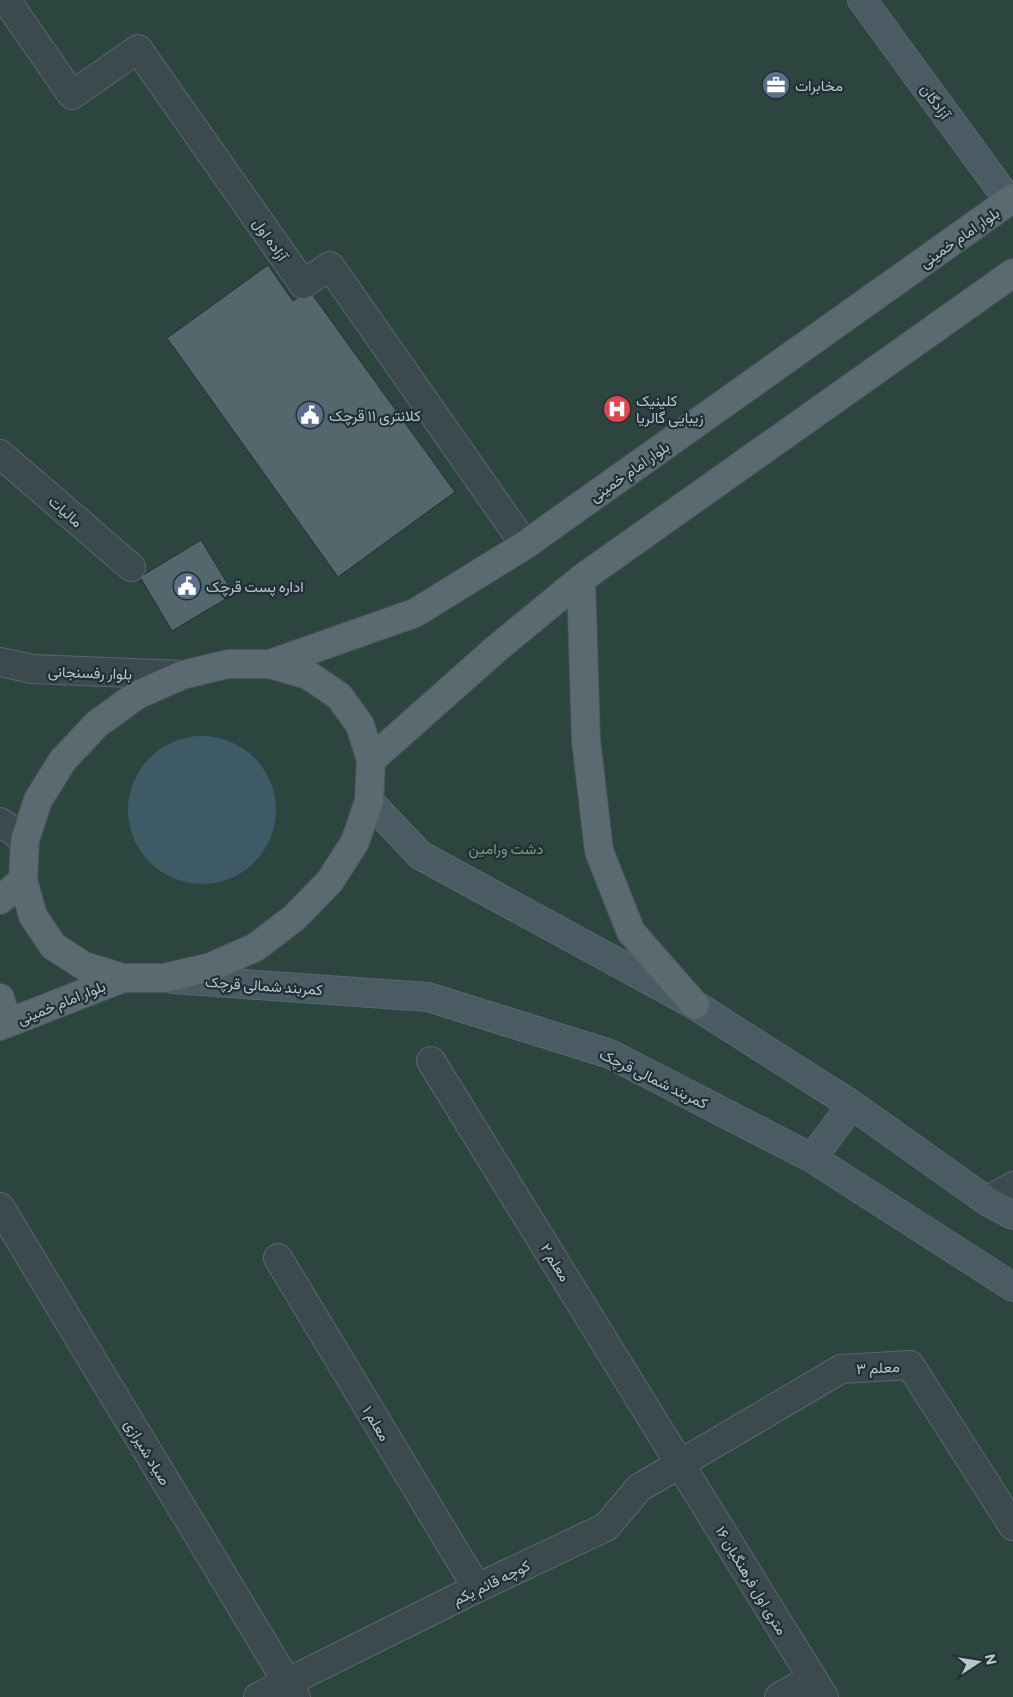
<svg xmlns="http://www.w3.org/2000/svg" width="1013" height="1697" font-family="Commissioner,Vazirmatn,sans-serif">
  <style>
    .green { fill: #2d453f }
    .water { fill: #3e5a66 }
    .building { fill: #54676d; stroke: #233138 }
    .lines { fill: none; stroke-linecap: round; stroke-linejoin: round }
    .minor-casing { stroke: #5a686e; stroke-width: 30 }
    .tertiary-casing { stroke: #5a686e; stroke-width: 30 }
    .secondary-casing { stroke: #5a686e; stroke-width: 30 }
    .primary-casing { stroke: #49565d; stroke-width: 30 }
    .minor { stroke: #3c4a50; stroke-width: 28 }
    .tertiary { stroke: #3c4a50; stroke-width: 28 }
    .secondary { stroke: #4b5b63; stroke-width: 28 }
    .primary { stroke: #5b6a70; stroke-width: 28 }
    .labels { text-anchor: middle; dominant-baseline: central; stroke-width: 4.5; stroke-linejoin: round; paint-order: stroke }
    .poi-label { font-size: 15px; fill: #b9c5ca; stroke: #212f36; text-anchor: start }
    .street-label { font-size: 15px; fill: #b9c5ca; stroke: #212f36 }
    .park-label { font-size: 15px; fill: #7b9f79; stroke: #212f36 }
  </style>
  <rect width="100%" height="100%" fill="#283940"/>
  <path class="green" d="M0,0H1013V1697H0Z"/>
  <path class="water" d="M128 810a74 74 0 1 1 148 0a74 74 0 1 1-148 0Z"/>
  <path class="building" d="M268,265L293,301L309,290L455,492L338,577L167,338Z
    M201,540L234,594L172,631L140,577Z"/>
  <g class="lines">
    <defs>
      <path id="minor" d="M6,0L72,95L138,49L303,284L330,266L525,545
        M0,454L131,567
        M987,1201L1013,1186
        M0,1207L296,1697
        M278,1258L477,1588
        M258,1697L477,1588L606,1527L639,1488L841,1369L910,1365L1013,1526
        M779,1697L812,1679"/>
      <path id="tertiary" d="M0,662L32,669L182,675
        M0,822L25,840
        M431,1061L824,1697"/>
      <path id="secondary" d="M862,0L1009,201
        M369,801L420,855L695,1005L852,1105L987,1201L1013,1215
        M173,979L428,997L610,1054L812,1158L1013,1287
        M812,1158L852,1105"/>
      <path id="primary" d="M581,579L586,740L599,851L631,932L695,1005
        M228,664H270L308,675L339,696L360,725L371,760L369,801L355,842L330,881L295,917L256,947L211,967L164,978H123L84,966L53,946L33,916L23,880L25,840L38,800L63,760L97,724L137,695L182,675Z
        M270,664L415,613L525,545L1013,198
        M371,760L496,649L581,579L1013,273
        M0,900L23,880
        M0,998L4,1012L0,1022
        M0,1026L123,978"/>
    </defs>
    <use href="#minor" class="minor-casing"/>
    <use href="#tertiary" class="tertiary-casing"/>
    <use href="#secondary" class="secondary-casing"/>
    <use href="#primary" class="primary-casing"/>
    <use href="#minor" class="minor"/>
    <use href="#tertiary" class="tertiary"/>
    <use href="#secondary" class="secondary"/>
    <use href="#primary" class="primary"/>
  </g>
  <defs>
    <symbol id="office-disc" viewBox="-11 -11 22 22"><circle r="9.5" fill="#5c6f8a" stroke="#212f36"/><path d="M-6-3h4V-5.5h4V-3h4V5H-6ZM-1-4.5V-3h2v-1.5ZM-6 0V1H6V0Z" fill="#fff"/></symbol>
    <symbol id="hospital-disc" viewBox="-11 -11 22 22"><circle r="9.5" fill="#e0444e" stroke="#212f36"/><path d="M-5-5h3v3.5h4V-5h3V5h-3V1.5h-4V5h-3Z" fill="#fff"/></symbol>
    <symbol id="civic-disc" viewBox="-11 -11 22 22"><circle r="9.5" fill="#5c6f8a" stroke="#212f36"/><path d="M-.6-6.5H3V-4.5H.6V-3L4-1V1h2V6H-6V1h2V-1L-.6-3ZM-1.2 2.5V6h2.4V2.5Z" fill="#fff"/></symbol>
  </defs>
  <g fill-rule="evenodd">
    <use href="#office-disc" x="760" y="69" width="32" height="32"/>
    <use href="#hospital-disc" x="601" y="393" width="32" height="32"/>
    <use href="#civic-disc" x="294" y="399" width="32" height="32"/>
    <use href="#civic-disc" x="171" y="570" width="32" height="32"/>
  </g>
  <g class="labels">
    <g class="poi-label">
      <text x="795" y="85">مخابرات</text>
      <text x="636" y="400">کلینیک<tspan x="636" dy="17">زیبایی گالریا</tspan></text>
      <text x="329" y="415">کلانتری ۱۱ قرچک</text>
      <text x="206" y="586">اداره پست قرچک</text>
    </g>
    <g class="street-label">
      <text transform="translate(936 101) rotate(54)">آزادگان</text>
      <text transform="translate(959 237) rotate(-35)">بلوار امام خمینی</text>
      <text transform="translate(271 239) rotate(55)">آزاده اول</text>
      <text transform="translate(629 471) rotate(-35)">بلوار امام خمینی</text>
      <text transform="translate(66 511) rotate(41)">مالیات</text>
      <text transform="translate(90 672) rotate(2)">بلوار رفسنجانی</text>
      <text transform="translate(264 985) rotate(4)">کمربند شمالی قرچک</text>
      <text transform="translate(61 1002) rotate(-22)">بلوار امام خمینی</text>
      <text transform="translate(654 1078) rotate(26)">کمربند شمالی قرچک</text>
      <text transform="translate(556 1262) rotate(58)">معلم ۲</text>
      <text transform="translate(878 1367) rotate(-3)">معلم ۳</text>
      <text transform="translate(377 1423) rotate(59)">معلم ۱</text>
      <text transform="translate(148 1452) rotate(59)">صیاد شیرازی</text>
      <text transform="translate(752 1580) rotate(59)">۱۶ متری اول فرهنگیان</text>
      <text transform="translate(491 1582) rotate(-26)">کوچه قائم یکم</text>
    </g>
    <g class="park-label">
      <text x="506" y="848">دشت ورامین</text>
    </g>
  </g>
  <g transform="translate(978 1662) rotate(78)" stroke="#212f36" stroke-width="4" paint-order="stroke">
  <path d="M0-4L9 19L0 12L-9 19Z" fill="#b9c5ca"/>
  <text y="-8" font-size="14" font-weight="bold" text-anchor="middle" fill="#b9c5ca">N</text>
  </g>
</svg>
